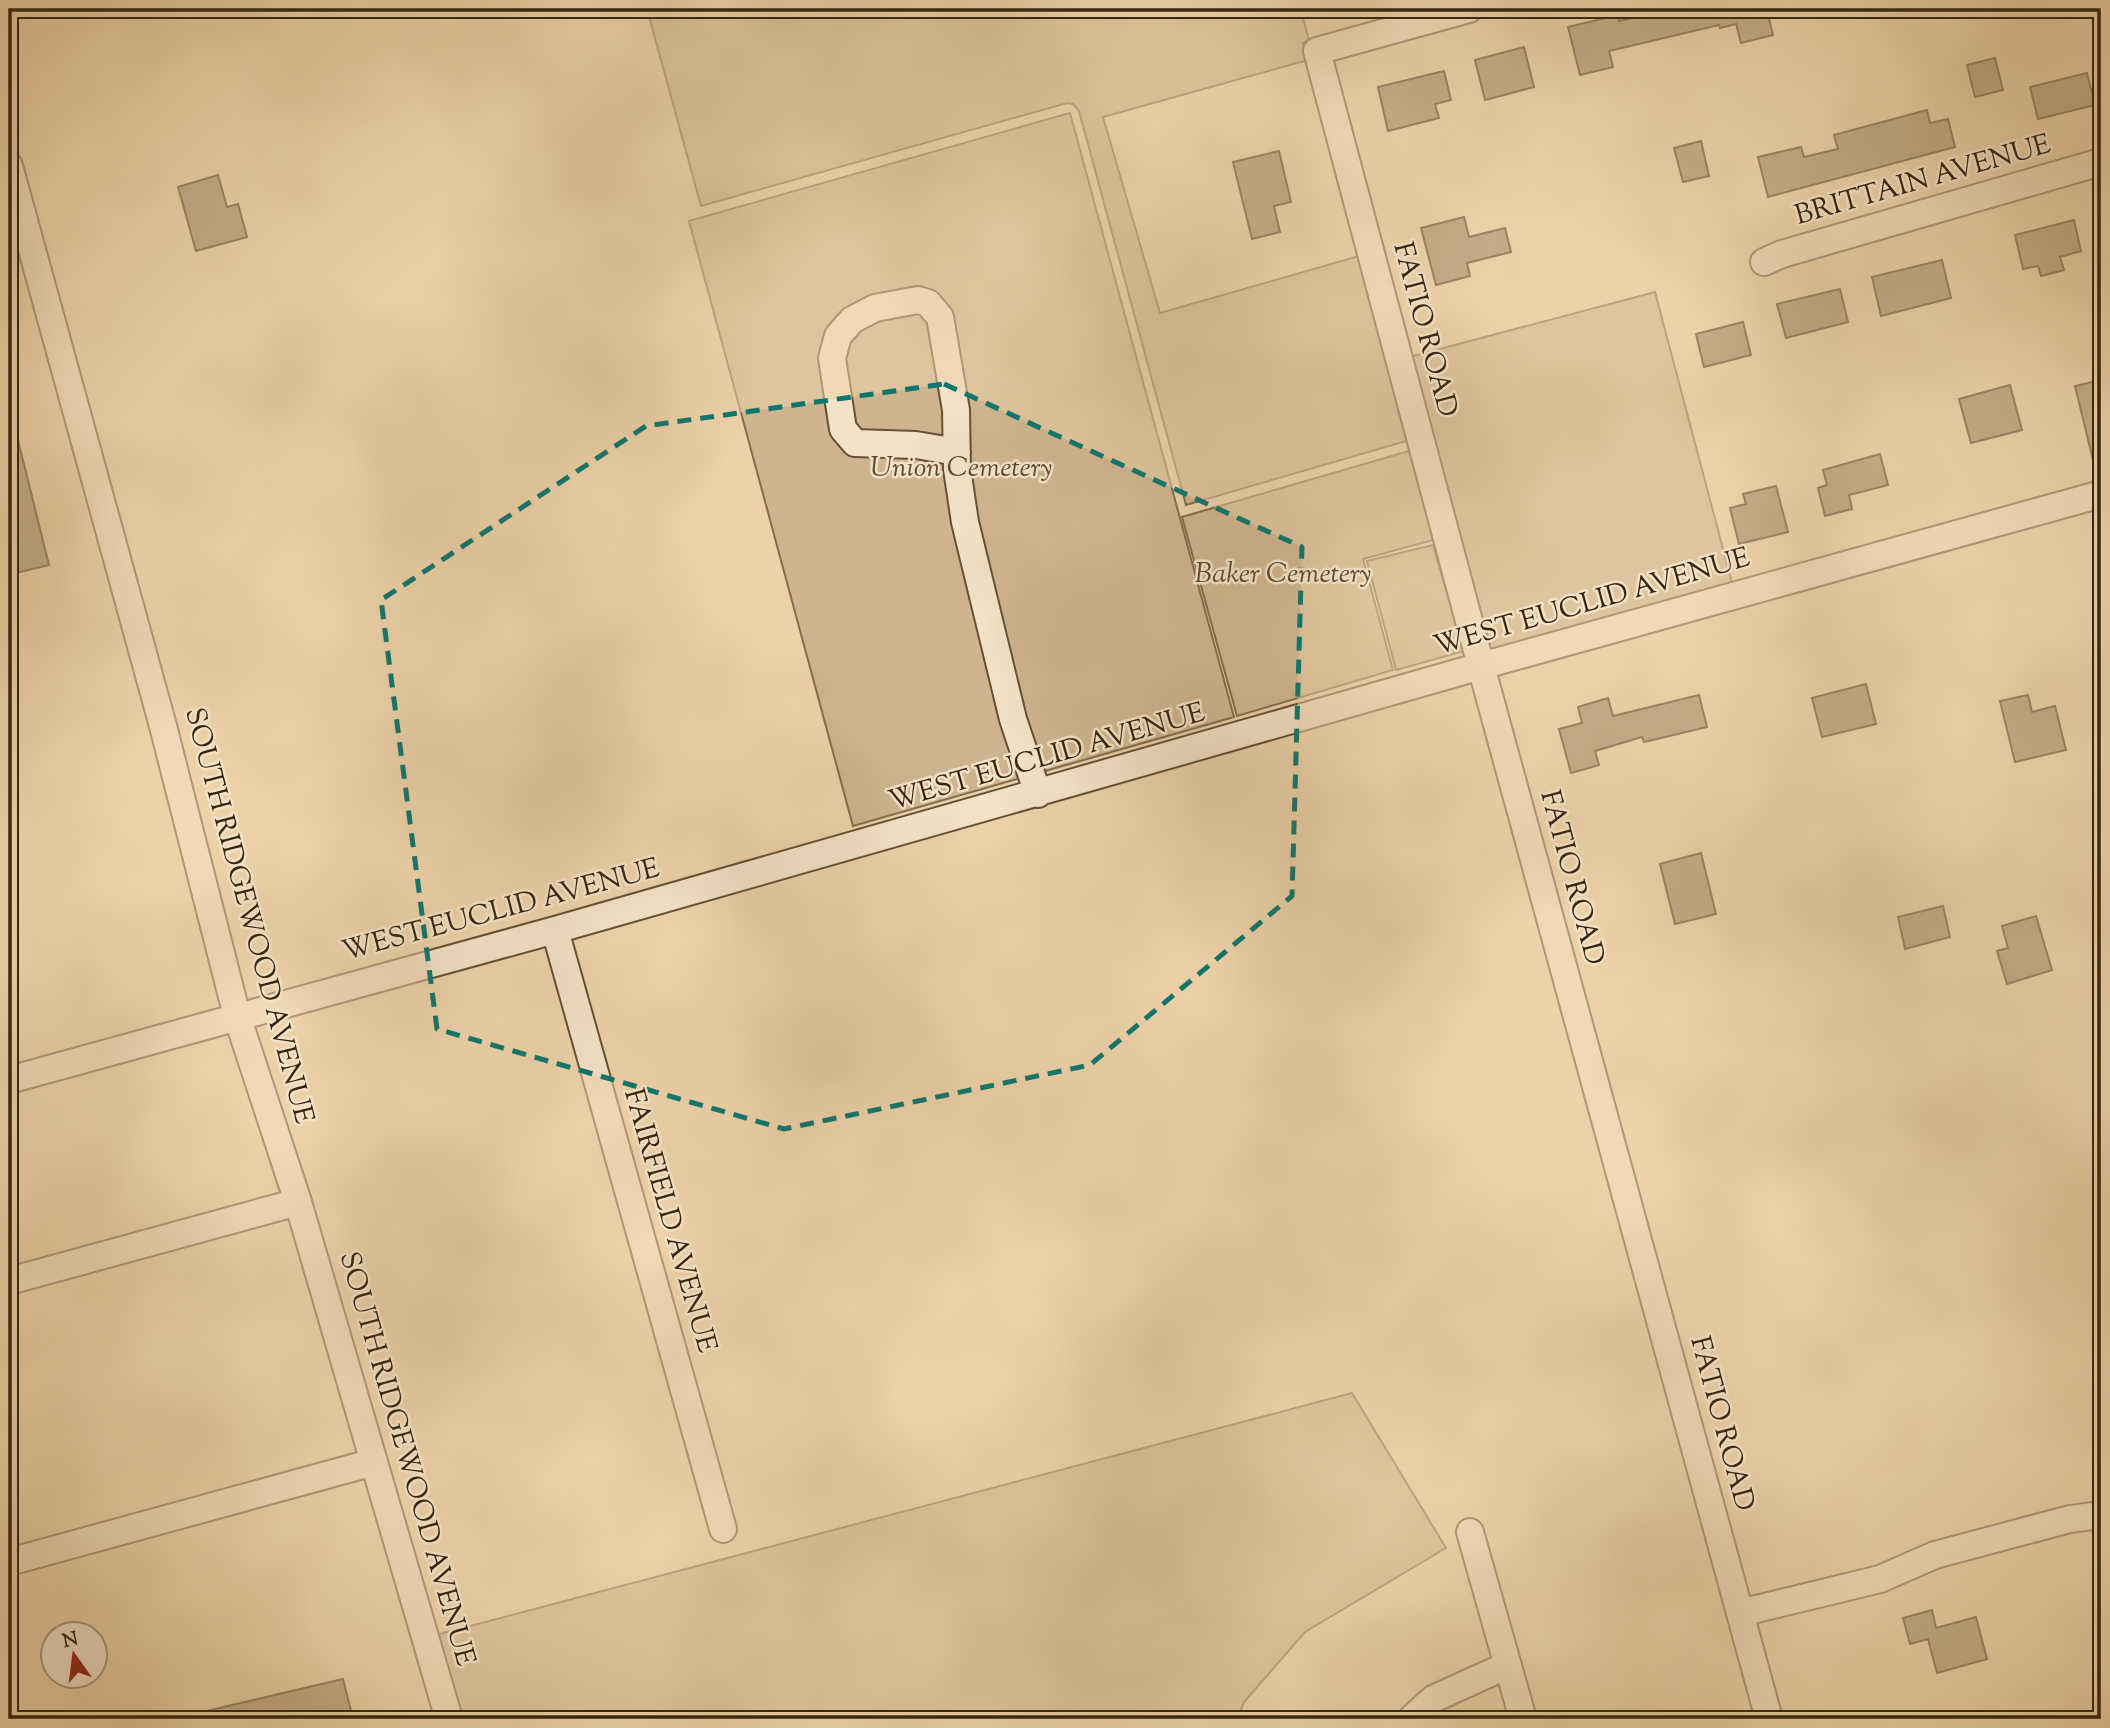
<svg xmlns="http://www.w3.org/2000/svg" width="2110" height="1728" font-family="'Sorts Mill Goudy',serif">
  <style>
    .green { fill: #ceb58f; stroke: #826e4f; stroke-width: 2 }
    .building { fill: #967f5f; stroke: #37260f; stroke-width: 2 }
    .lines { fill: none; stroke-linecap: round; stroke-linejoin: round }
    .minor-casing { stroke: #645136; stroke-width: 30 }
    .minor { stroke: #f3e2c7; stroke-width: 26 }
    .marked { fill: none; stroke: #0f766e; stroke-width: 5; stroke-dasharray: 14 9; stroke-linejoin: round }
    .labels { text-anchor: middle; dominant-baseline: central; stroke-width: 5; stroke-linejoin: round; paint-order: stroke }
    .street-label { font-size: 28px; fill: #37260f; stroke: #f3e2c7 }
    .park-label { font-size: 28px; font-style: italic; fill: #5d4a2f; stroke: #f3e2c7 }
  </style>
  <rect width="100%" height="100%" fill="#edd2a9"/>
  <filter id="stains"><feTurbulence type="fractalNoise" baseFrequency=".00286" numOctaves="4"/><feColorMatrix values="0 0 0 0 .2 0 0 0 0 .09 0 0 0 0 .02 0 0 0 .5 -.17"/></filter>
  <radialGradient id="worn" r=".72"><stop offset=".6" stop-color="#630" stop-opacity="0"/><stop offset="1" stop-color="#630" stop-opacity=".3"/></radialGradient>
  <path class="green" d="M647,9H1301L1309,41L1303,43L1308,60L1103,117L1160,313L1373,252L1398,360L1655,292L1732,583L1472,656L1412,441H1406L1186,505L1079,111L1073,104L1067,103L701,206Z
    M1070,113L1234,717L853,826L689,221Z
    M1409,451L1433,540L1363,559L1393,670L1237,716L1182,517Z
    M1433,545L1464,651L1396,670L1367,561Z
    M1352,1393L1446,1548L1305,1632L1244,1702L1237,1719H461L436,1635Z"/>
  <path class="building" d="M1669,9H1772L1773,14L1768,15L1773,35L1741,43L1736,24L1720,28L1719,25L1609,51L1613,67L1580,75L1568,27L1618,15L1619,21Z
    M1524,47L1534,87L1485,100L1475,60Z
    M1995,58L2003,90L1975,97L1967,65Z
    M1444,71L1451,100L1435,104L1439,118L1388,131L1378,87Z
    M2087,73L2095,105L2038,119L2030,87Z
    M1927,110L1930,123L1948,119L1955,147L1768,197L1758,157L1801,147L1804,157L1838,149L1834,135Z
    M1701,141L1709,176L1683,182L1674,148Z
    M1279,151L1291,202L1274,206L1280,232L1252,239L1233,162Z
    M218,175L227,207L238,204L247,237L196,251L178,187Z
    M1464,217L1469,237L1505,228L1511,252L1467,263L1470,276L1436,285L1421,228Z
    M2074,220L2081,251L2060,257L2064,270L2041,276L2038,266L2023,269L2015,235Z
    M1942,260L1951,298L1881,316L1872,277Z
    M1840,289L1848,322L1786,338L1777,304Z
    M1743,322L1751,355L1704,367L1696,334Z
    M2101,380V467L2095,468L2075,386Z
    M2010,385L2022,430L1971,443L1959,399Z
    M14,424L49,565L12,574L9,560V425Z
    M1880,454L1888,485L1849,495L1852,509L1825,516L1818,488L1827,485L1823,470Z
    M1776,486L1788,532L1739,544L1730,508L1746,504L1743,494Z
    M1866,684L1876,724L1822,737L1812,698Z
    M1699,695L1707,727L1644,742L1642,737L1595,751L1599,765L1571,773L1559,729L1582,723L1578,707L1608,698L1613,716Z
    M2028,695L2032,712L2055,706L2066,750L2015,762L2000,701Z
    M1701,853L1716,914L1675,924L1660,864Z
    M1943,906L1950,937L1905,949L1898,917Z
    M2036,916L2052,970L2007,984L1997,951L2008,948L2002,926Z
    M1932,1610L1936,1628L1976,1617L1987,1659L1937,1673L1928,1639L1910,1644L1903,1618Z
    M343,1679L353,1719H199L198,1713Z"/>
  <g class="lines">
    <defs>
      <path id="minor" d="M1469,9L1317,51L1481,666L1769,1719
        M9,166L163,726L237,1016L298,1202L449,1719
        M1764,262L1782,254L2101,162
        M957,452L916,445L855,443L843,429L832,358L838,336L852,320L875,308L918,300L928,303L940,317L956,410L957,469L965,522L1013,719L1038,794
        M555,930L723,1529
        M9,1080L555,930L1481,666L2101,494
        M9,1281L298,1202
        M1470,1532L1523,1719
        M9,1562L374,1462
        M1740,1613L1880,1579L1935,1555L2070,1519L2093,1516L2101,1518
        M1411,1719L1433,1699L1508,1665"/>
    </defs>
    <use href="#minor" class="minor-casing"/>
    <use href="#minor" class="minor"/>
  </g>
  <path d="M0 0H2110V1728H0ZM944,384L1302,547L1292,896L1090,1065L784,1129L437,1029L381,600L646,426Z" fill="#edd2a9" fill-opacity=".55" fill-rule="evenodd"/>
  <path class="marked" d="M944,384L1302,547L1292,896L1090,1065L784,1129L437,1029L381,600L646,426Z"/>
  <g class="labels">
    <g class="street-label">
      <text transform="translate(1923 181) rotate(-16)">BRITTAIN AVENUE</text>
      <text transform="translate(1424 330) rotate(75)">FATIO ROAD</text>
      <text transform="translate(1592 603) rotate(-16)">WEST EUCLID AVENUE</text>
      <text transform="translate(1047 758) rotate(-16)">WEST EUCLID AVENUE</text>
      <text transform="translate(1571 878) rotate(75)">FATIO ROAD</text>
      <text transform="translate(501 911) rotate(-15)">WEST EUCLID AVENUE</text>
      <text transform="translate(248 916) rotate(75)">SOUTH RIDGEWOOD AVENUE</text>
      <text transform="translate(669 1221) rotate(74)">FAIRFIELD AVENUE</text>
      <text transform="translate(1721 1424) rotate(75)">FATIO ROAD</text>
      <text transform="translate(406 1459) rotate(74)">SOUTH RIDGEWOOD AVENUE</text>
    </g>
    <g class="park-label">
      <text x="961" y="469">Union Cemetery</text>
      <text x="1283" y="575">Baker Cemetery</text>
    </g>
  </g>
  <rect width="2110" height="1728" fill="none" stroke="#edd2a9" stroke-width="35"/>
  <rect x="10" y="10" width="2089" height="1707" fill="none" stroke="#37260f" stroke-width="3.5"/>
  <rect x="18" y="18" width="2075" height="1693" fill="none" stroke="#37260f" stroke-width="2"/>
  <g transform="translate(74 1655) rotate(346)"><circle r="33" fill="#f3e2c7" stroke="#a8977d" stroke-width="2"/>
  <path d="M0-5L12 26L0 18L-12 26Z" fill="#8f2418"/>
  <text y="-10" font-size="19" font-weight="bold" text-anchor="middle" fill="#37260f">N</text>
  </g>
  <rect width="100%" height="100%" filter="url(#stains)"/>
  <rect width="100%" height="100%" fill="url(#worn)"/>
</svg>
